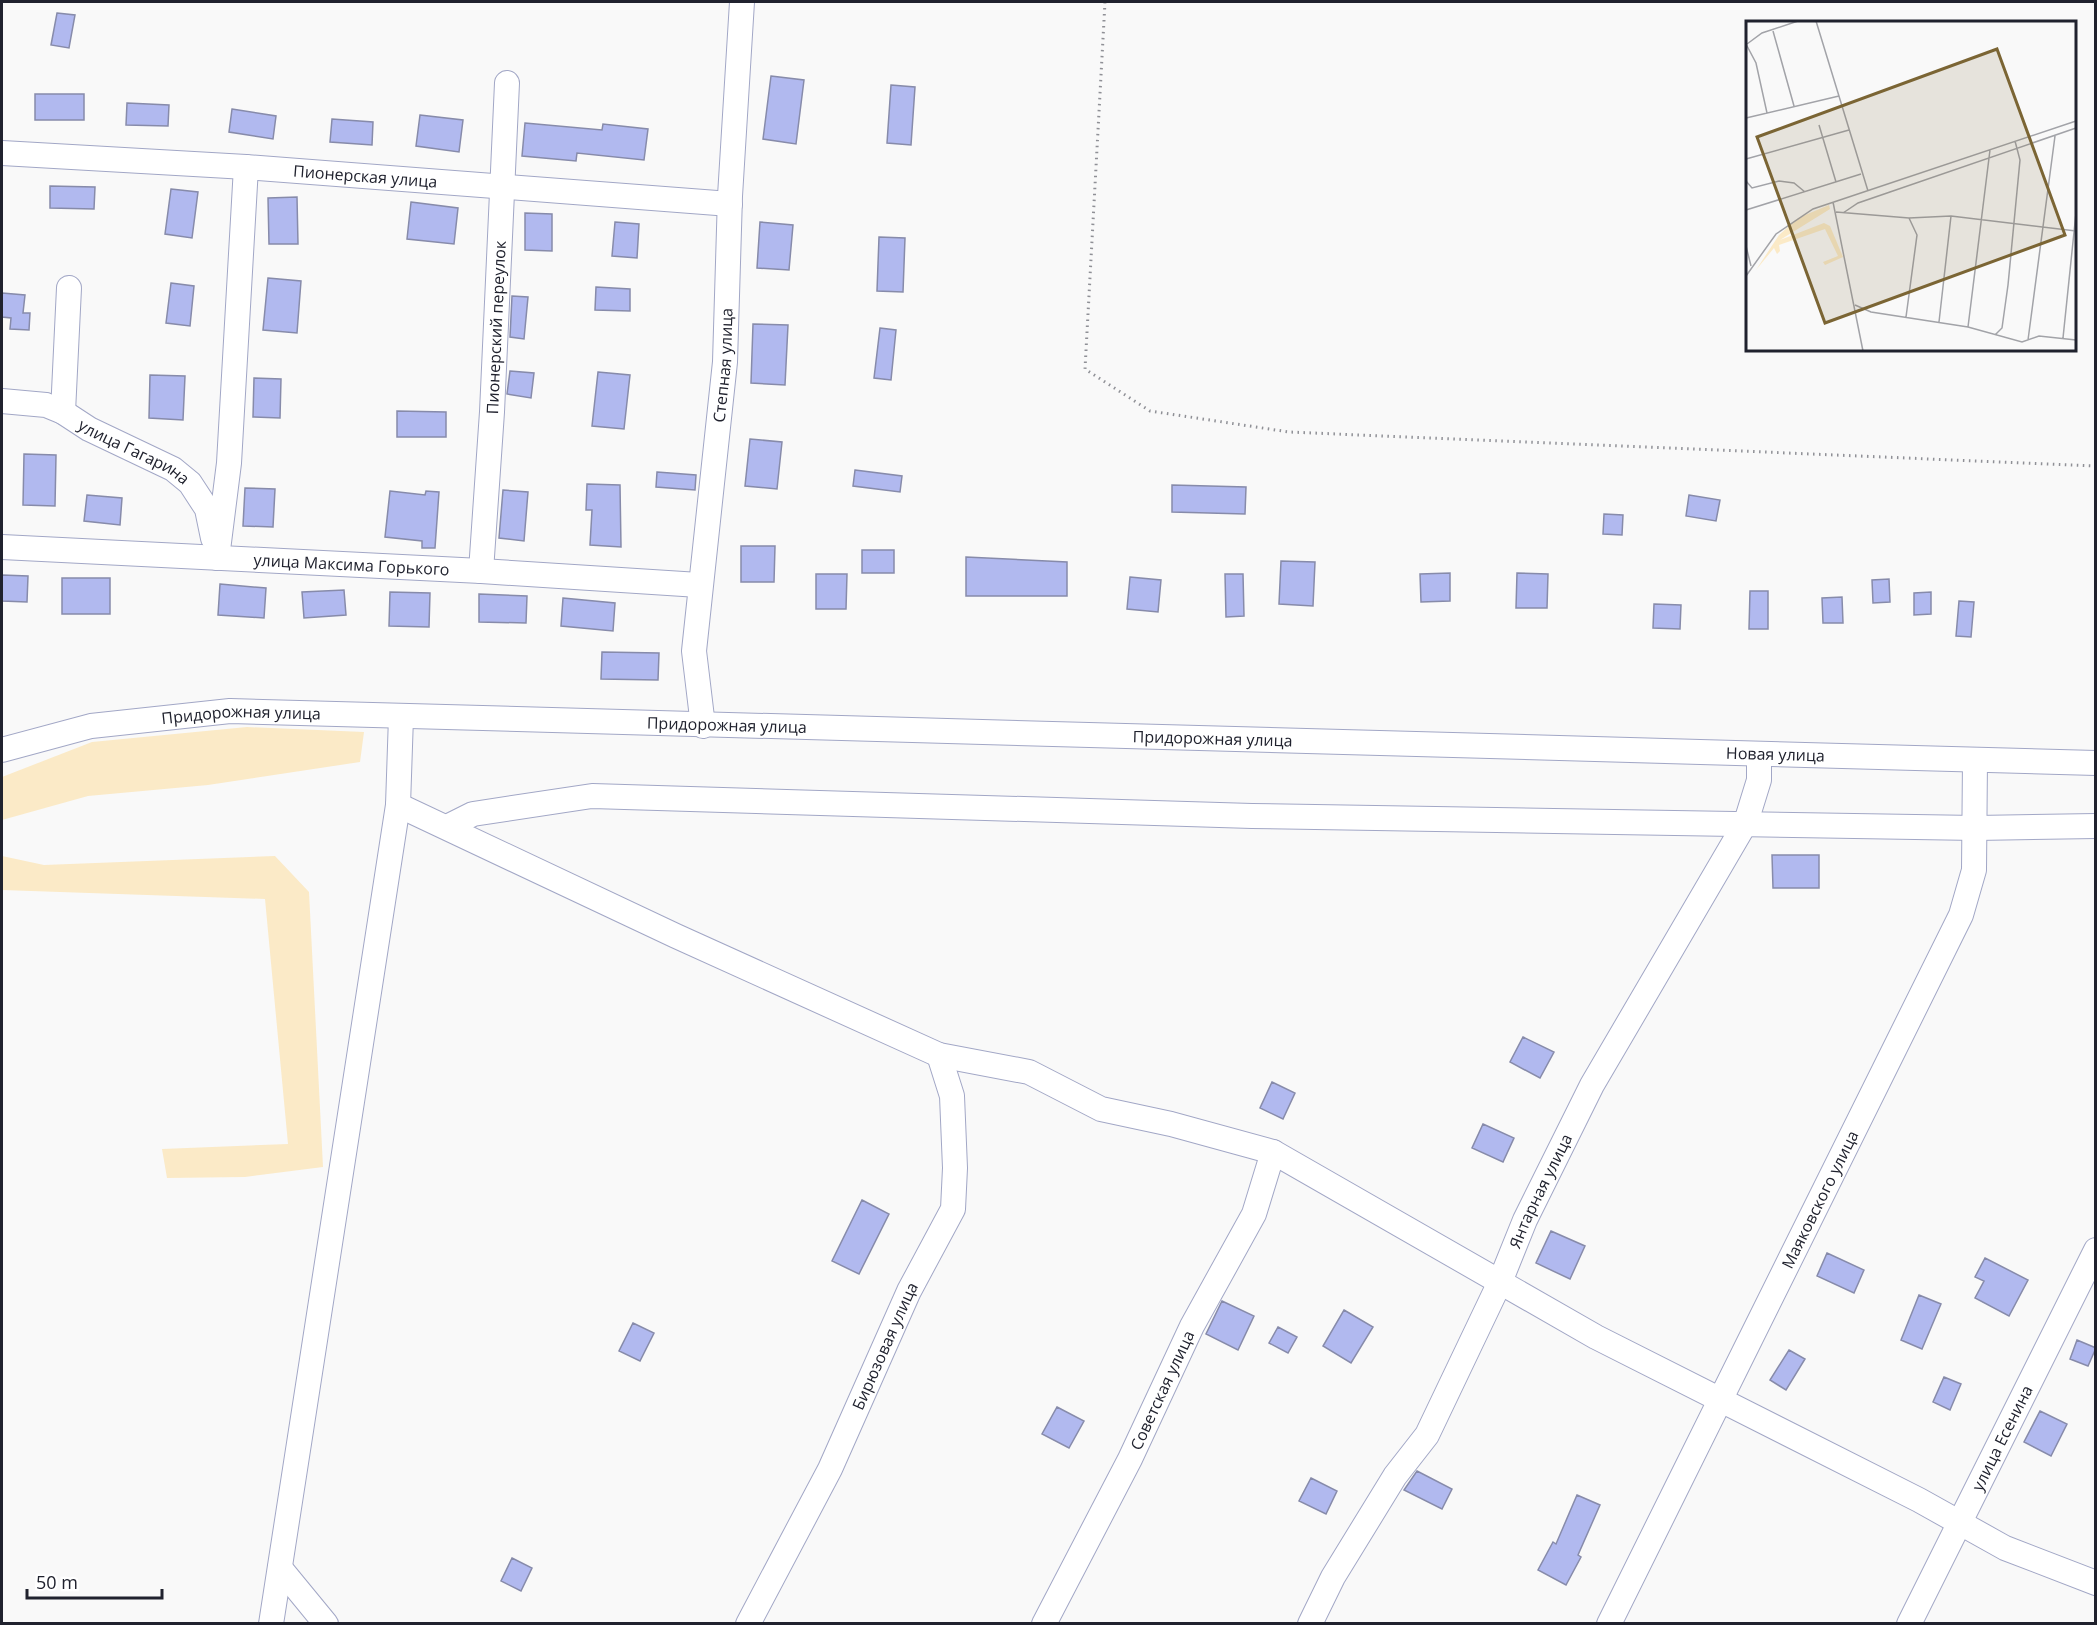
<svg xmlns="http://www.w3.org/2000/svg" width="2097" height="1625" font-family="'Open Sans',sans-serif">
  <style>
    .green { fill: #fbeac7 }
    .building { fill: #b1b9ef; stroke: #878baa; stroke-width: 1.5 }
    .lines { fill: none; stroke-linecap: round; stroke-linejoin: round }
    .minor-casing { stroke: #a2a7c6; stroke-width: 26 }
    .path { stroke: #8f9096; stroke-width: 3; stroke-dasharray: 1.5 4.5; stroke-linecap: butt }
    .minor { stroke: #fff; stroke-width: 24 }
    .labels { text-anchor: middle; dominant-baseline: central; stroke-width: 4.5; stroke-linejoin: round; paint-order: stroke }
    .street-label { font-size: 16px; fill: #20222e; stroke: #fff }
    .inset-road { fill: none; stroke: #a2a3a8; stroke-width: 1.5 }
    .view { fill: #7b6534; fill-opacity: 0.15; stroke: #7b6534; stroke-width: 3 }
    .inset-edge { fill: none; stroke: #20222e; stroke-width: 3 }
  </style>
  <rect width="100%" height="100%" fill="#f9f9f9"/>
  <path class="green" d="M247,727L364,732L360,762L208,785L88,796L2,820V777L92,742Z
    M2,856L44,865L275,856L309,892L323,1167L245,1177L167,1178L162,1149L288,1144L265,899L2,890Z"/>
  <path class="building" d="M57,13L75,15L69,48L51,45Z
    M771,76L804,80L796,144L763,139Z
    M891,85L915,87L911,145L887,143Z
    M35,94H84V120H35Z
    M127,103L169,105L168,126L126,125Z
    M232,109L276,116L273,139L229,132Z
    M420,115L463,120L459,152L416,146Z
    M332,119L373,122L372,145L330,142Z
    M525,123L602,130L603,124L648,129L644,160L577,153L576,161L522,156Z
    M50,186L95,187L94,209L50,208Z
    M171,189L198,192L192,238L165,234Z
    M297,197L298,244H269L268,198Z
    M411,202L458,208L454,244L407,239Z
    M525,213L552,214V251L525,250Z
    M615,222L639,224L637,258L612,256Z
    M760,222L793,225L789,270L757,268Z
    M879,237L905,238L903,292L877,291Z
    M268,278L301,281L297,333L263,330Z
    M171,283L194,286L190,326L166,323Z
    M596,287L630,289V311L595,310Z
    M2,293L25,295L23,313H30L29,330L10,329L11,318L2,317Z
    M512,296L528,297L524,339L510,337Z
    M753,324L788,325L785,385L751,383Z
    M880,328L896,330L891,380L874,378Z
    M510,371L534,373L531,398L507,394Z
    M598,372L630,375L624,429L592,426Z
    M150,375L185,376L183,420L149,418Z
    M254,378L281,379L280,418L253,417Z
    M397,411L446,412V437H397Z
    M750,439L782,442L777,489L745,486Z
    M24,454L56,455L55,506L23,505Z
    M855,470L902,476L900,492L853,486Z
    M657,472L696,475L695,490L656,487Z
    M587,484L620,485L621,547L590,545L592,510H586Z
    M1172,485L1246,487L1245,514L1172,512Z
    M245,488L275,489L273,527L243,526Z
    M503,490L528,492L524,541L499,538Z
    M390,491L425,495L426,491L439,492L435,548H422V541L385,537Z
    M87,495L122,498L120,525L84,521Z
    M1689,495L1720,500L1716,521L1686,516Z
    M1604,514L1623,515L1622,535L1603,534Z
    M741,546H775L774,582H741Z
    M862,550H894V573H862Z
    M966,557L1067,562V596H966Z
    M1281,561L1315,562L1313,606L1279,604Z
    M1450,573V601L1421,602L1420,574Z
    M1517,573L1548,574L1547,608H1516Z
    M816,574H847L846,609H816Z
    M1225,574H1243L1244,616L1226,617Z
    M2,575L28,576L27,602L2,601Z
    M1130,577L1161,580L1158,612L1127,609Z
    M62,578H110V614H62Z
    M1889,579L1890,602L1873,603L1872,580Z
    M220,584L266,588L264,618L218,615Z
    M344,590L346,615L304,618L302,592Z
    M1750,591H1768V629H1749Z
    M390,592L430,593L429,627L389,626Z
    M1931,592V614L1914,615V593Z
    M479,594L527,596L526,623L479,622Z
    M1842,597L1843,623H1823L1822,598Z
    M563,598L615,603L613,631L561,626Z
    M1959,601L1974,602L1971,637L1956,636Z
    M1654,604L1681,605L1680,629L1653,628Z
    M602,652L659,653L658,680L601,679Z
    M1772,855H1819V888H1773Z
    M1523,1037L1554,1052L1540,1078L1510,1062Z
    M1272,1082L1295,1093L1283,1119L1260,1108Z
    M1483,1124L1514,1138L1503,1162L1472,1148Z
    M862,1200L889,1214L859,1274L832,1261Z
    M1551,1231L1585,1246L1570,1279L1536,1263Z
    M1827,1253L1864,1270L1854,1293L1817,1276Z
    M1985,1258L2028,1280L2009,1316L1975,1298L1984,1281L1975,1277Z
    M1919,1295L1941,1304L1922,1349L1901,1340Z
    M1222,1301L1254,1316L1238,1350L1206,1334Z
    M1344,1310L1373,1327L1351,1363L1323,1346Z
    M633,1323L654,1333L640,1361L619,1351Z
    M1278,1327L1297,1337L1288,1353L1269,1343Z
    M2077,1340L2096,1348L2088,1366L2070,1359Z
    M1789,1350L1805,1359L1786,1390L1770,1380Z
    M1944,1377L1961,1384L1950,1410L1933,1402Z
    M1057,1407L1084,1421L1069,1448L1042,1434Z
    M2040,1411L2067,1424L2051,1456L2024,1442Z
    M1417,1471L1452,1489L1442,1509L1404,1490Z
    M1311,1478L1337,1491L1326,1514L1299,1501Z
    M1577,1495L1600,1505L1578,1555L1581,1557L1566,1585L1538,1570L1553,1542L1556,1544Z
    M512,1558L532,1568L521,1591L501,1581Z"/>
  <g class="lines">
    <defs>
      <g id="minor">
        <path id="s1" d="M2,153L246,167L730,204"/>
        <path id="s2" d="M2,401L46,405L63,412L89,429L173,469L190,483L207,509L213,538"/>
        <path d="M63,412L69,288"/>
        <path id="s3" d="M2,547L481,571L699,585"/>
        <path d="M217,558L229,463L246,167"/>
        <path id="s4" d="M481,571L492,412L507,83"/>
        <path id="s5" d="M703,726L694,651L725,362L730,196L742,2"/>
        <path id="s6" d="M2,750L91,726L230,711L2096,763"/>
        <path d="M398,805L676,936L939,1055L1029,1072L1101,1109L1171,1124L1273,1152L1596,1337L1919,1500L2005,1548L2096,1583"/>
        <path d="M447,827L473,814L592,796L1252,816L1976,828L2096,826"/>
        <path d="M280,1568L326,1624"/>
        <path d="M271,1624L398,805L401,717"/>
        <path id="s7" d="M748,1624L830,1469L909,1291L953,1209L955,1168L952,1096L939,1055"/>
        <path id="s8" d="M1044,1624L1130,1459L1192,1326L1254,1214L1273,1152"/>
        <path id="s9" d="M1310,1624L1333,1577L1395,1476L1427,1435L1500,1282L1525,1220L1592,1085L1746,822L1759,780V754"/>
        <path id="s10" d="M1609,1624L1961,915L1974,870L1975,760"/>
        <path id="s11" d="M1909,1624L2096,1250"/>
      </g>
    </defs>
    <use href="#minor" class="minor-casing"/>
    <path class="path" d="M1105,2L1085,369L1150,411L1289,432L2096,466"/>
    <use href="#minor" class="minor"/>
  </g>
  <g class="labels">
    <g class="street-label">
      <text stroke="none"><textPath href="#s1" startOffset="364">Пионерская улица</textPath></text>
      <text stroke="none"><textPath href="#s4" startOffset="244">Пионерский переулок</textPath></text>
      <text stroke="none"><textPath href="#s5" startOffset="363">Степная улица</textPath></text>
      <text stroke="none"><textPath href="#s2" startOffset="144">улица Гагарина</textPath></text>
      <text stroke="none"><textPath href="#s3" startOffset="350">улица Максима Горького</textPath></text>
      <text stroke="none"><textPath href="#s6" startOffset="243">Придорожная улица</textPath></text>
      <text stroke="none"><textPath href="#s6" startOffset="729">Придорожная улица</textPath></text>
      <text stroke="none"><textPath href="#s6" startOffset="1215">Придорожная улица</textPath></text>
      <text stroke="none"><textPath href="#s6" startOffset="1778">Новая улица</textPath></text>
      <text stroke="none"><textPath href="#s9" startOffset="492">Янтарная улица</textPath></text>
      <text stroke="none"><textPath href="#s10" startOffset="474">Маяковского улица</textPath></text>
      <text stroke="none"><textPath href="#s7" startOffset="310">Бирюзовая улица</textPath></text>
      <text stroke="none"><textPath href="#s8" startOffset="262">Советская улица</textPath></text>
      <text stroke="none"><textPath href="#s11" startOffset="208">улица Есенина</textPath></text>
    </g>
  </g>
  <g transform="translate(1746 21)">
    <rect width="330" height="330" fill="#f9f9f9"/>
    <path d="M83,184L84,188L34,219L78,202L84,205L97,236L79,244L77,241L92,235L79,208L33,224L34,230L31,233L28,227L10,249L33,214L52,197Z" fill="#fbeac7"/>
    <path class="inset-road" d="M70,0L122,170M27,10L48,85M0,23L10,42L21,92M1,23L16,12L52,0M0,97L93,75M73,104L90,161M0,138L103,109M0,160L6,167L33,160L48,162L59,171M87,181L117,330M0,189L115,153M90,191L163,197L205,195L330,210M97,192L112,182L330,107M0,225L5,245M0,255L30,213L67,188L330,100M109,284L125,291L222,306L276,321L293,315L330,319M160,296L171,214L163,197M193,301L205,195M222,306L244,129M249,314L256,307L262,264L274,139L269,120M317,317L330,192M282,319L309,115"/>
    <path class="view" d="M251,28L319,214L79,302L11,116Z"/>
    <rect width="330" height="330" class="inset-edge"/>
  </g>
  <rect width="2097" height="1625" fill="none" stroke="#20222e" stroke-width="6"/>
  <path d="M27 1589v9h135v-9" fill="none" stroke="#20222e" stroke-width="3"/>
  <text x="36" y="1589" font-size="18" fill="#20222e" stroke="#ffffff" stroke-width="4.5" paint-order="stroke">50 m</text>
</svg>
